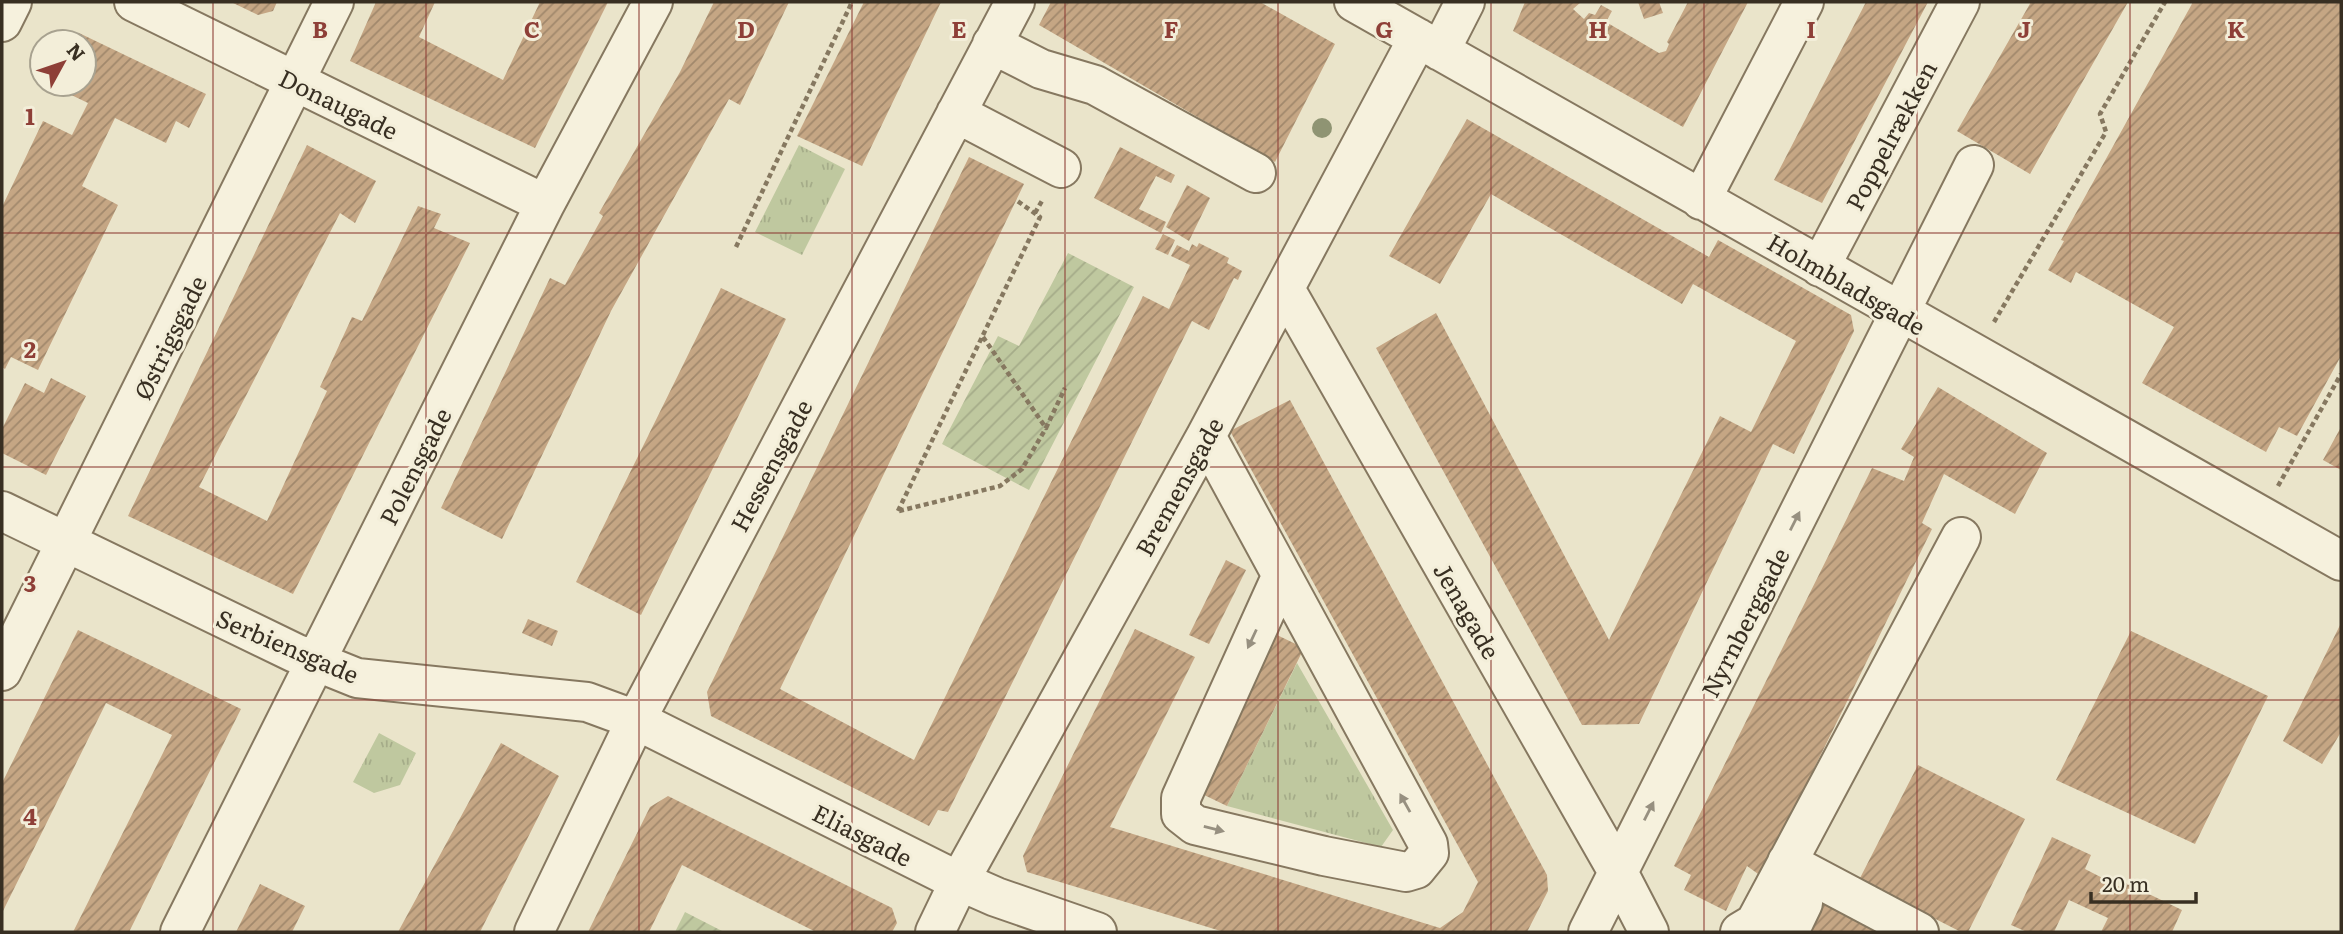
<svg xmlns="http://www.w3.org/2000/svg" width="2343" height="934" font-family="Literata,serif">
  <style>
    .grass { fill: url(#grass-tufts) }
    .garden { fill: url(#garden-furrows) }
    .building { fill: url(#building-hatch) }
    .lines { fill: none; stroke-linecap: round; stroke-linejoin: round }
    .minor-casing { stroke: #867860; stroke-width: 42 }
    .path { stroke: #867860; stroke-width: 4.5; stroke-dasharray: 5 3.5; stroke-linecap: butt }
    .minor { stroke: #f6f1dd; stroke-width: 38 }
    .tree { fill: #8f9473 }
    .oneway { fill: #979080 }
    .grid { fill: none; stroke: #8e3f37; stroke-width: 2; stroke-opacity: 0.55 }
    .labels { text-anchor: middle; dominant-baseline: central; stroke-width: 6; stroke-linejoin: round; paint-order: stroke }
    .street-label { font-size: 24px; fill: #382f22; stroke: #f3eed9 }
    .grid-label { font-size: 23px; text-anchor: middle; font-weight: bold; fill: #8e3f37; stroke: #f3eed9; stroke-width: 6; stroke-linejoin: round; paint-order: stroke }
  </style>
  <defs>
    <pattern id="grass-tufts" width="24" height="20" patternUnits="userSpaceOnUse" patternTransform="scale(1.75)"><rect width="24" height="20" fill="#bfc89f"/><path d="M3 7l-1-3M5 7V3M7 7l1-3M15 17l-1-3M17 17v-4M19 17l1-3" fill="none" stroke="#a5ac89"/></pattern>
    <pattern id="garden-furrows" width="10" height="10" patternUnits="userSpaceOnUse" patternTransform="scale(1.75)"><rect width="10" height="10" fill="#bfc89f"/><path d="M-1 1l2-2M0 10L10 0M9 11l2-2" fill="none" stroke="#a5ac89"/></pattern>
    <pattern id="building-hatch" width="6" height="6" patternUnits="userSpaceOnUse" patternTransform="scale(1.75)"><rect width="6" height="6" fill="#c5a684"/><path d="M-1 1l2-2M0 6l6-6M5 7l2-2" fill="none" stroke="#a1886c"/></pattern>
  </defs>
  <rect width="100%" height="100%" fill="#eae4ca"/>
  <path class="grass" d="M799,145L845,169L802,255L755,232Z
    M1297,663L1393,830L1381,847L1227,806Z
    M379,733L416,753L400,785L374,793L353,782Z"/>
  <path class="garden" d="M1068,253L1134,287L1029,490L942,444L998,336L1019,346Z
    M685,912L724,932H675Z"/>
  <path class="building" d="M231,2H277L273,11L258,15Z
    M376,2H435L419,37L503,80L540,2H608L535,148L350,61Z
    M714,2H789L740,105L729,99L611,311L502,539L441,508L550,278L565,285L603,216L599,213L680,72Z
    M864,2H941L862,166L797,136Z
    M1051,2H1260L1335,44L1275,162L1039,25Z
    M1525,2H1581L1573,9L1584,19L1589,13L1595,15L1601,5L1612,11L1606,22L1659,53L1666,51L1669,44L1667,42L1688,2H1748L1683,127L1513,31Z
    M1638,2H1659L1663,13L1644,19Z
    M1866,2H1928L1822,203L1774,180Z
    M2031,2H2128L2030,174L1957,131Z
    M2193,2H2341V356L2297,436L2279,427L2266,452L2142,383L2174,327L2076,272L2071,283L2048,270L2064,241L2061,240Z
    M79,33L206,94L189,128L176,121L166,143L115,118L82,186L118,205L38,370L11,357L5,369L2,367V207L43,121L72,135L88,103L63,91L66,84H84V42H75Z
    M1467,119L1709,257L1718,240L1851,315L1854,331L1794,454L1773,444L1639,724L1582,725L1376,348L1436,313L1609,640L1720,416L1751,432L1796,341L1693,284L1682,304L1491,194L1440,284L1389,256Z
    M307,145L376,181L355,223L340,213L199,487L267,521L327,391L320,387L352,317L362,321L418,206L441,214L434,228L470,243L293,594L128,516Z
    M1120,147L1175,175L1171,183L1156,176L1139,209L1166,222L1161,233L1094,198Z
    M969,157L1024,184L780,689L914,760L1143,296L1169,309L1190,265L1171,256L1177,245L1189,251L1192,244L1197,247L1199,243L1229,258L1227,263L1242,271L1238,280L1234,278L1209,330L1192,321L948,812L938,810L929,826L711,716L707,692Z
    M1187,185L1210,198L1189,241L1166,227Z
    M1163,234L1175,240L1168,255L1155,249Z
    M721,288L786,319L641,615L576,582Z
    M51,378L86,396L46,475L2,453V429L25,383L44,393Z
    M1938,387L2047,453L2015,514L1944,474L1922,523L1932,529L1761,876L1747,866L1726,911L1684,890L1691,875L1674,866L1872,468L1904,481L1914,457L1901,449Z
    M1290,400L1547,875L1548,891L1527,932H1224L1027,872L1023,856L1135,629L1195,657L1110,827L1440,928L1463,912L1478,882L1230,431Z
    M2341,427V470L2323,460Z
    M1226,560L1246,570L1209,644L1189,635Z
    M528,619L558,631L552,646L522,633Z
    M2341,623V732L2322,764L2283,741Z
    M78,630L241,709L129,932H73L172,735L106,703L2,913V783Z
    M2131,631L2268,696L2195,844L2056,780Z
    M1277,635L1304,648L1227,806L1200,793Z
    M501,743L559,776L480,932H398Z
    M1918,765L2025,819L1968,932H1961L1859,880Z
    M668,796L892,908L897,923L892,932H816L682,865L649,932H588L650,807Z
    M2052,837L2091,855L2085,869L2120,887L2124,882L2182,910L2172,932H2101L2108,918L2069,900L2054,932H2027L2011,925Z
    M260,884L305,906L292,932H236Z
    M1825,899L1898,932H1810Z"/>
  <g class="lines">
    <defs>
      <path id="minor" d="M134,2L545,204
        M1354,2L2341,561
        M2,22L12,2
        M992,44L1041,69L1095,85L1256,173
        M1440,51L1465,2
        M956,113L1061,168
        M1701,200L1804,2
        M1820,267L1960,2
        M1285,289L1618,872L1649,932
        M1206,436L1428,844L1429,853L1416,869L1406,872L1324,856L1195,825L1181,814V798L1281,577
        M2,511L295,653L357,678L587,702L636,720L946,875L996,897L1097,932
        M2,671L334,2
        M1787,862L1919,932
        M180,932L545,204L653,2
        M534,932L636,720L1015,2
        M935,932L960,880L1206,436L1418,38
        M1588,932L1974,165
        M1740,932L1755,923L1961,537
        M1789,932L1803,903"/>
    </defs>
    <use href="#minor" class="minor-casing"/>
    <path class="path" d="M1035,213L1043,199
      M736,247L852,2
      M1994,322L2106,132L2100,114L2165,2
      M983,337L1046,428L1065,388
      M2278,486L2341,374
      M898,511L1040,217L1016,200
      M899,511L1000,486L1022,469L1046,428"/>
    <use href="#minor" class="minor"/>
  </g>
  <circle class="tree" cx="1322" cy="128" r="10"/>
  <defs><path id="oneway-solid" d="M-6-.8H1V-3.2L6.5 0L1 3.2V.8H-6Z" transform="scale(1.75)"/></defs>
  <g class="oneway">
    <use href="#oneway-solid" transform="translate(1795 521) rotate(-63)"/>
    <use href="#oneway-solid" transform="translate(1252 639) rotate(115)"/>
    <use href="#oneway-solid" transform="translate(1405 803) rotate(-119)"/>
    <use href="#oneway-solid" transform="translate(1649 811) rotate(-63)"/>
    <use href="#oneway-solid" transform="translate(1214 829) rotate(14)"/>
  </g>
  <path class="grid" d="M213,2V932M426,2V932M639,2V932M852,2V932M1065,2V932M1278,2V932M1491,2V932M1704,2V932M1917,2V932M2130,2V932M2,233H2341M2,467H2341M2,700H2341"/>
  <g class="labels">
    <g class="street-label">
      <text transform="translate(339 103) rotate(26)">Donaugade</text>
      <text transform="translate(1890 135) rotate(-62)">Poppelrækken</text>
      <text transform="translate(1847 283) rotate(30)">Holmbladsgade</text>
      <text transform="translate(169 337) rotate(-64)">Østrigsgade</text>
      <text transform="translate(770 465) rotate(-62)">Hessensgade</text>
      <text transform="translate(414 466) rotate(-63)">Polensgade</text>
      <text transform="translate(1178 486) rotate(-61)">Bremensgade</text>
      <text transform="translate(1468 610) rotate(60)">Jenagade</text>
      <text transform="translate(1744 622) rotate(-63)">Nyrnberggade</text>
      <text transform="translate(288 645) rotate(23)">Serbiensgade</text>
      <text transform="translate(863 834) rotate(27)">Eliasgade</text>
    </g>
  </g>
  <g class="grid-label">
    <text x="320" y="38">B</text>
    <text x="532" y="38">C</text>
    <text x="746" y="38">D</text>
    <text x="959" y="38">E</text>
    <text x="1171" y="38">F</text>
    <text x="1384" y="38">G</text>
    <text x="1598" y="38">H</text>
    <text x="1811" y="38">I</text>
    <text x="2024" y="38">J</text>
    <text x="2236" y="38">K</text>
    <text x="30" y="125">1</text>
    <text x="30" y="358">2</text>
    <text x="30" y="592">3</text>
    <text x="30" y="825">4</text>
  </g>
  <rect width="2343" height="934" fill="none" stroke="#382f22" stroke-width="7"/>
  <g transform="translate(63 63) rotate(50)"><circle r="33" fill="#f3eed9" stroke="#a8a290" stroke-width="2"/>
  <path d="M0-5L12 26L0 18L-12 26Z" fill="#8e3f37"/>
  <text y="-10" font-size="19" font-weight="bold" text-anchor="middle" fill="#382f22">N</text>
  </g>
  <path d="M2091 892v10h105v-10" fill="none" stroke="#382f22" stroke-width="3.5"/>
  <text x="2102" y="892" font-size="21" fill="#382f22" stroke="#f3eed9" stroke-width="5" paint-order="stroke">20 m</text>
</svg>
